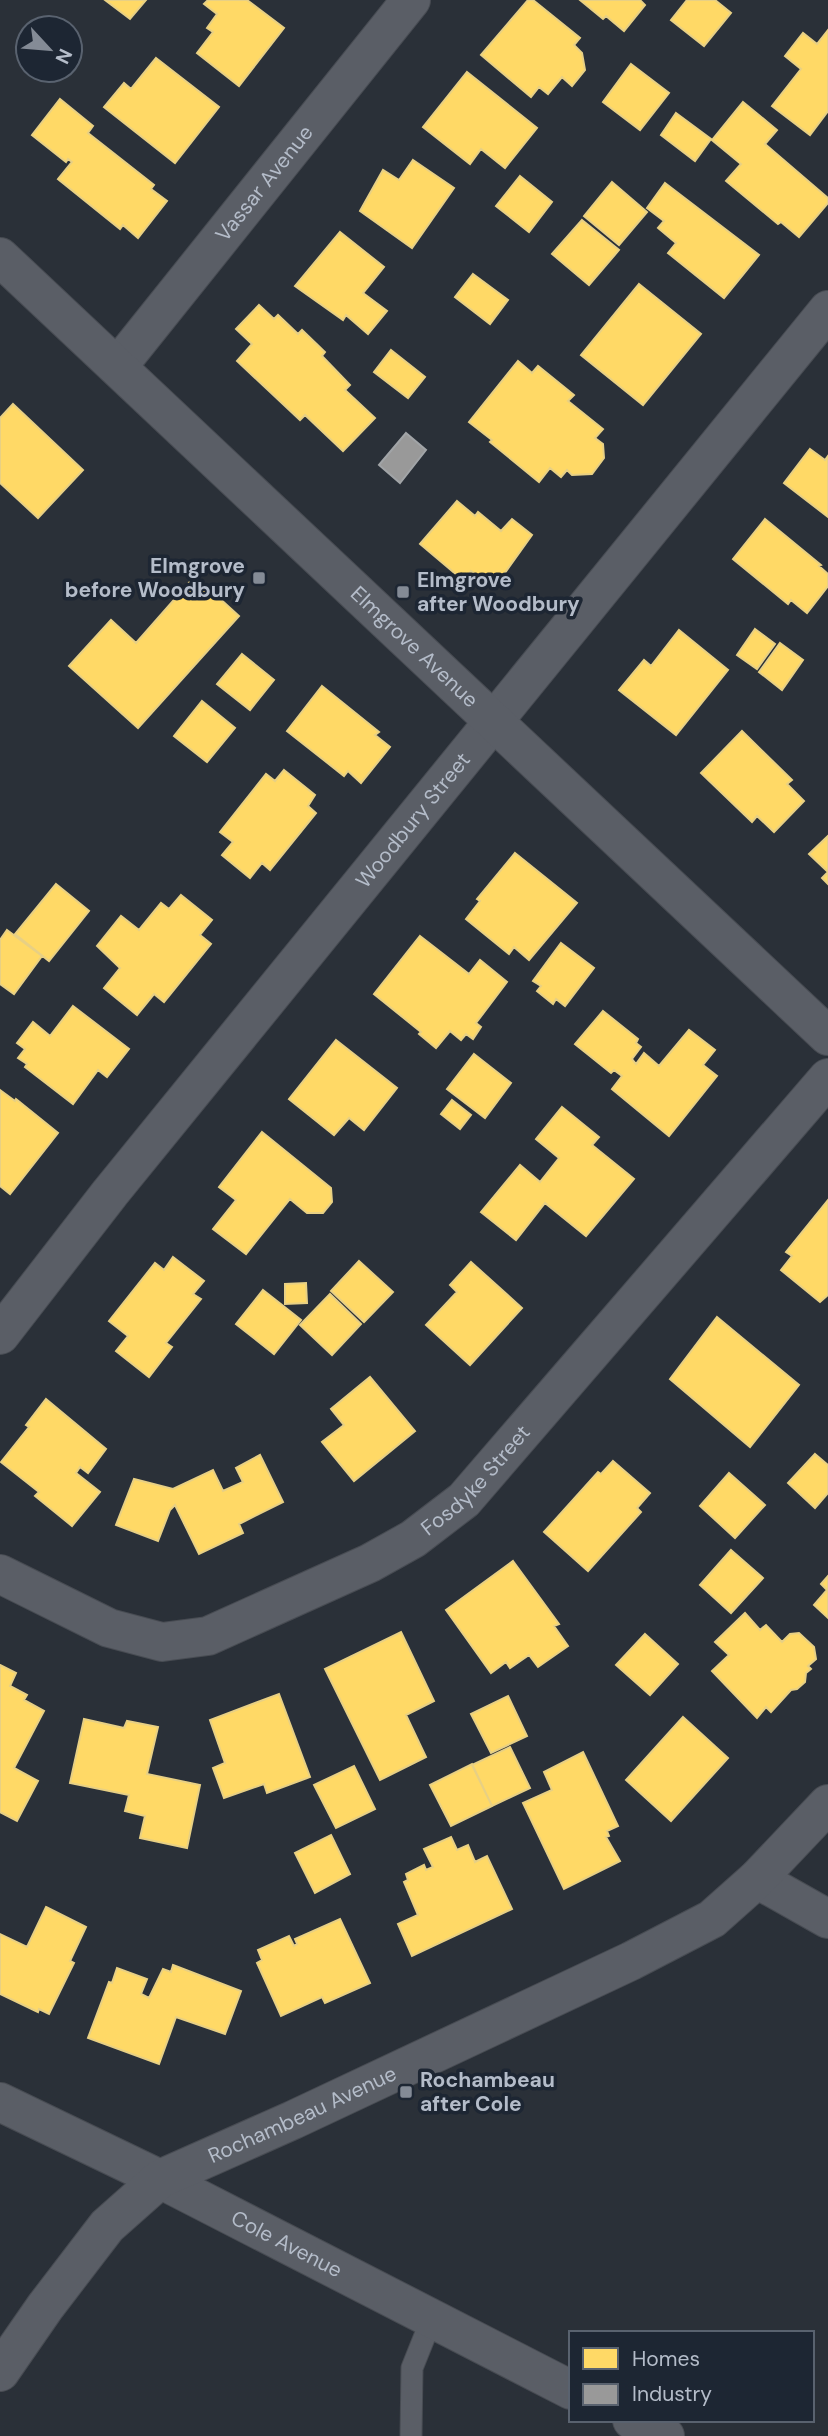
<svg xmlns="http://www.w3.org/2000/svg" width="828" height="2436" font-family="'DM Sans',sans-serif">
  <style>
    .homes { fill: #ffd966; stroke: #e8d084; stroke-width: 2 }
    .industry { fill: #999; stroke: #a1a4a7; stroke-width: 2 }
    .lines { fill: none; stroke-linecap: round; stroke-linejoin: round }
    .service-casing { stroke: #484c53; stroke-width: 23 }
    .minor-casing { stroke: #484c53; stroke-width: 40 }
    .tertiary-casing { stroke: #484c53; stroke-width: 40 }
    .service { stroke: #5a5e66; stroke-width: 21 }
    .minor { stroke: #5a5e66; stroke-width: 38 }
    .tertiary { stroke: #5a5e66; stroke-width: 38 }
    .poi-dot { fill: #848b96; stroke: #1d2633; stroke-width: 2.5 }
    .labels { text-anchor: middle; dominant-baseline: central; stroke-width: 7; stroke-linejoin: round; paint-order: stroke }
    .street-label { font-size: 21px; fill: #b4bcc9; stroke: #1d2633 }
    .poi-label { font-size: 21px; font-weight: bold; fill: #b4bcc9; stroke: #1d2633; text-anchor: start }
  </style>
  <rect width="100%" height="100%" fill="#2a3038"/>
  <path class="homes" d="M105,0H146L130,19Z
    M208,0H247L284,28L239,86L197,53L213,32L207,28L217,14L204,4Z
    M528,0H533L580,38L574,45L582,53L585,70L572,86L562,77L548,94L539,87L531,97L481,55Z
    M580,0H640L645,5L624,31L606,16L603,19Z
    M687,0H715L731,13L704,46L671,20Z
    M828,30V111L810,135L772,106L801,69L785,56L803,33L817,44Z
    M156,58L219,107L175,163L104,107L124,83L131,89Z
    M631,64L669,93L640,130L603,102Z
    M467,72L537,128L505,168L481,149L470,164L423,127Z
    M60,99L93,126L88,133L154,185L151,189L167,201L138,238L123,225L120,229L58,179L72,162L68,159L66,162L32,135Z
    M743,102L777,130L765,144L828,198V203L799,237L781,222L778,224L726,181L741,164L712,140Z
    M676,113L711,139L695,161L661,135Z
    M413,160L454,188L412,248L360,211L383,170L399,180Z
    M520,176L552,202L529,232L496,206Z
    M612,182L647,212L619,245L584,216Z
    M665,183L759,255L724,298L668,253L676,243L658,228L664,221L647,208Z
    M582,220L619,250L589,285L552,254Z
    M340,232L384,267L363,293L387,311L368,334L346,315L343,320L295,286Z
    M473,274L508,300L490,324L455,297Z
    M639,284L701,334L643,405L581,355Z
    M259,305L274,319L278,315L298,334L302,330L325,352L322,356L350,385L345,390L375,418L343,451L305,415L300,420L237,361L252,344L236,329Z
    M391,350L425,377L408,398L374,372Z
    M518,361L532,373L538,366L574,395L568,401L603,429L595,438L603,444L604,458L592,474L572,475L567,470L561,477L550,468L539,482L490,442L492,440L469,422Z
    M13,404L83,470L38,518L0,483V418Z
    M810,449L825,460L828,456V517L784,483Z
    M457,501L475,516L478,512L501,531L512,519L532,535L494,588L471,571L464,581L420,544Z
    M765,519L821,565L819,566L828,574V586L807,613L791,600L788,604L733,559Z
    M195,576L239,616L138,728L69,666L111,620L136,643Z
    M755,629L775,644L757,669L737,655Z
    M679,630L728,670L676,735L619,690L644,660L651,666Z
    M780,643L803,660L782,690L759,672Z
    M242,654L274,680L250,710L217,684Z
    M322,686L379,732L375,735L390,747L361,783L348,771L344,776L287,731Z
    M202,701L235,728L207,762L174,736Z
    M742,731L792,780L787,784L804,801L774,832L757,816L752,822L701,773Z
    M284,770L315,795L308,806L316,813L270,870L262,863L250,878L222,855L233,842L220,832L266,774L275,781Z
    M828,836V884L822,878L828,872L809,854Z
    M515,853L577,903L529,960L514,947L509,954L466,919L480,901L477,899Z
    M56,884L89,911L49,961L15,934Z
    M181,895L212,920L200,935L211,944L164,1002L154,994L137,1015L104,988L120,968L97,946L121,916L139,930L161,903L169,909Z
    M7,930L42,956L14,994L0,984V940Z
    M420,936L469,974L480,960L507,982L476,1023L481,1027L473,1039L466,1034L461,1040L450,1031L436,1048L419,1034L421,1032L374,994Z
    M561,943L594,968L565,1006L556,999L553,1004L537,991L541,986L533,981Z
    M73,1006L129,1049L107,1077L98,1070L73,1104L25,1067L27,1064L18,1058L25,1049L17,1043L33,1022L50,1036Z
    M603,1011L638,1039L636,1043L641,1047L632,1059L636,1064L644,1053L659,1066L689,1030L715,1050L703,1065L717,1076L669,1136L612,1089L622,1076L614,1070L611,1073L575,1044Z
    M336,1040L397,1088L364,1130L349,1118L334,1135L289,1099Z
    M474,1054L511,1083L485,1118L447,1089Z
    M0,1090L15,1101L16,1099L58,1133L10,1194L0,1186Z
    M452,1100L471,1115L460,1129L441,1114Z
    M562,1107L599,1137L592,1145L634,1179L586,1236L545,1203L516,1240L481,1212L520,1165L540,1182L559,1158L536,1139Z
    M262,1132L331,1188L332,1202L323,1213H307L290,1199L246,1254L213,1229L236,1200L219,1187Z
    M828,1200V1295L820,1302L781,1270L792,1256L786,1252Z
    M173,1257L204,1281L193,1294L201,1299L166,1343L172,1347L149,1377L116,1351L128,1336L109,1321L155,1263L164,1270Z
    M359,1261L393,1292L364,1322L331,1291Z
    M471,1262L522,1308L470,1365L426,1325L457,1292L450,1285Z
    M306,1283L307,1303L285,1304V1284Z
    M263,1290L301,1320L274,1354L236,1324Z
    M330,1294L361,1324L332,1355L300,1325Z
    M717,1317L799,1385L750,1447L670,1379Z
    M370,1377L415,1431L354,1481L322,1442L344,1425L331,1409Z
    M46,1399L106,1449L88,1473L80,1467L76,1473L100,1492L72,1526L35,1496L39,1492L1,1462L29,1427L26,1425Z
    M815,1454L828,1465V1493L815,1508L788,1483Z
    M260,1455L283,1502L239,1524L243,1533L199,1554L175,1505L170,1510L158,1541L116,1525L134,1479L173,1489L213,1470L223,1491L243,1482L236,1468Z
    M613,1461L650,1493L637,1508L641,1512L588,1571L544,1532L598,1472L601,1474Z
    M729,1473L765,1505L735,1538L700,1506Z
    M731,1550L763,1578L731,1613L700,1585Z
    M513,1561L559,1624L554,1626L568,1646L538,1667L529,1655L510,1668L506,1662L491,1673L446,1610Z
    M828,1576V1618L814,1605L827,1590L821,1584Z
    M745,1613L760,1630L766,1625L782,1642L790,1634L799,1633L814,1647L816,1659L808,1666L811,1669L806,1673L805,1682L797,1689L791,1690L771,1712L766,1707L757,1718L712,1671L729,1655L715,1642Z
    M401,1632L434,1701L406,1715L426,1757L380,1780L325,1669Z
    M645,1634L678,1664L650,1695L616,1665Z
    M0,1665L16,1673L10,1686L27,1695L24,1700L44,1711L14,1768L38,1781L17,1821L0,1812Z
    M279,1694L310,1777L267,1793L264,1784L224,1798L213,1768L225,1763L210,1720Z
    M508,1696L527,1736L491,1753L471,1714Z
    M683,1717L728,1758L671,1821L626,1780Z
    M84,1719L124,1728L127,1721L158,1727L147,1774L200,1785L187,1848L140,1838L145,1816L125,1811L129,1795L70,1783Z
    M510,1747L530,1788L492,1806L472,1765Z
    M583,1752L618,1826L607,1831L609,1836L606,1837L620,1861L564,1889L523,1803L552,1790L544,1772Z
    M472,1764L492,1806L451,1826L430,1785Z
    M354,1766L375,1809L336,1828L314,1785Z
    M331,1835L350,1874L315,1893L295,1853Z
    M451,1837L457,1850L468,1845L475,1862L487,1856L512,1909L412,1956L398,1924L418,1915L404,1882L408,1880L406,1874L424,1865L426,1870L433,1867L424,1849Z
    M46,1907L86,1927L70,1961L74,1963L49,2014L39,2009L38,2012L0,1994V1934L27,1947Z
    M340,1919L370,1983L325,2003L322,1997L281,2016L257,1963L262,1960L258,1950L289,1936L294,1946L297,1944L295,1939Z
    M173,1965L241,1991L225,2034L176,2017L159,2064L88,2038L109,1982L112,1983L117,1968L147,1979L141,1994L149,1998L163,1969L171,1972Z"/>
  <path class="industry" d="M406,433L426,450L400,483L379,465Z"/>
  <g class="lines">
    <defs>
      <path id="service" d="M411,2436L412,2368L432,2318"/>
      <g id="minor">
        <path id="s1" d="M118,366L411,0"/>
        <path id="s2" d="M0,1335L110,1193L828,310"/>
        <path id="s3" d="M0,1574L109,1628L162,1642L208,1636L370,1563L413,1539L464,1500L828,1078"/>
        <path d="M757,1879L828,1919"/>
        <path id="s4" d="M0,2102L160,2179L571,2390"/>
        <path d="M632,2420L665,2436"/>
      </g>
      <g id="tertiary">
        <path id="s5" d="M0,257L828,1036"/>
        <path id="s6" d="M0,2372L45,2307L107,2226L160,2179L293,2120L631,1961L712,1919L757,1879L828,1804"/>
      </g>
    </defs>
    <use href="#service" class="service-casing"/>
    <use href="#minor" class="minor-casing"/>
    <use href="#tertiary" class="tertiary-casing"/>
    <use href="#service" class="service"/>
    <use href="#minor" class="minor"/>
    <use href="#tertiary" class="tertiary"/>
  </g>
  <g class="poi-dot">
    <rect x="252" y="571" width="14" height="14" rx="3.5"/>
    <rect x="396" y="585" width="14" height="14" rx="3.5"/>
    <rect x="399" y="2085" width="14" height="14" rx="3.5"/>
  </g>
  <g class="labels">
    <g class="street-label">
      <text stroke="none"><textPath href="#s1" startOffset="234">Vassar Avenue</textPath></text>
      <text stroke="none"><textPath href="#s5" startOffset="569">Elmgrove Avenue</textPath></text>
      <text stroke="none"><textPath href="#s2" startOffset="660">Woodbury Street</textPath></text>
      <text stroke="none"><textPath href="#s3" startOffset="536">Fosdyke Street</textPath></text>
      <text stroke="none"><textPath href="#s6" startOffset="408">Rochambeau Avenue</textPath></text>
      <text stroke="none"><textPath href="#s4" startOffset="320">Cole Avenue</textPath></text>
    </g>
    <g class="poi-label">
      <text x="245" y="566" text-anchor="end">Elmgrove<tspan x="245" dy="24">before Woodbury</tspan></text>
      <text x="417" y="580">Elmgrove<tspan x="417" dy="24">after Woodbury</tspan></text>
      <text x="420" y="2080">Rochambeau<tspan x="420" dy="24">after Cole</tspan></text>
    </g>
  </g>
  <rect x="569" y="2331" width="245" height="91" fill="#1d2633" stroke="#59626f" stroke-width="2"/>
  <rect x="583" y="2348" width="35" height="21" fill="#ffd966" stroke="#59626f" stroke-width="2"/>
  <text x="632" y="2366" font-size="21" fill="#b4bcc9">Homes</text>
  <rect x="583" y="2384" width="35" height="21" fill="#999999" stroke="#59626f" stroke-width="2"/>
  <text x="632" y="2401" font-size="21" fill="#b4bcc9">Industry</text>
  <g transform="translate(49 49) rotate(116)"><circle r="33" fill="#1d2633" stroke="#59626f" stroke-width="2"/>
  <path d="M0-5L12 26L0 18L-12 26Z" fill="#848b96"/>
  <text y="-10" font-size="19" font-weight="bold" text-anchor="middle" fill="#b4bcc9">N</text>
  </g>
</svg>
